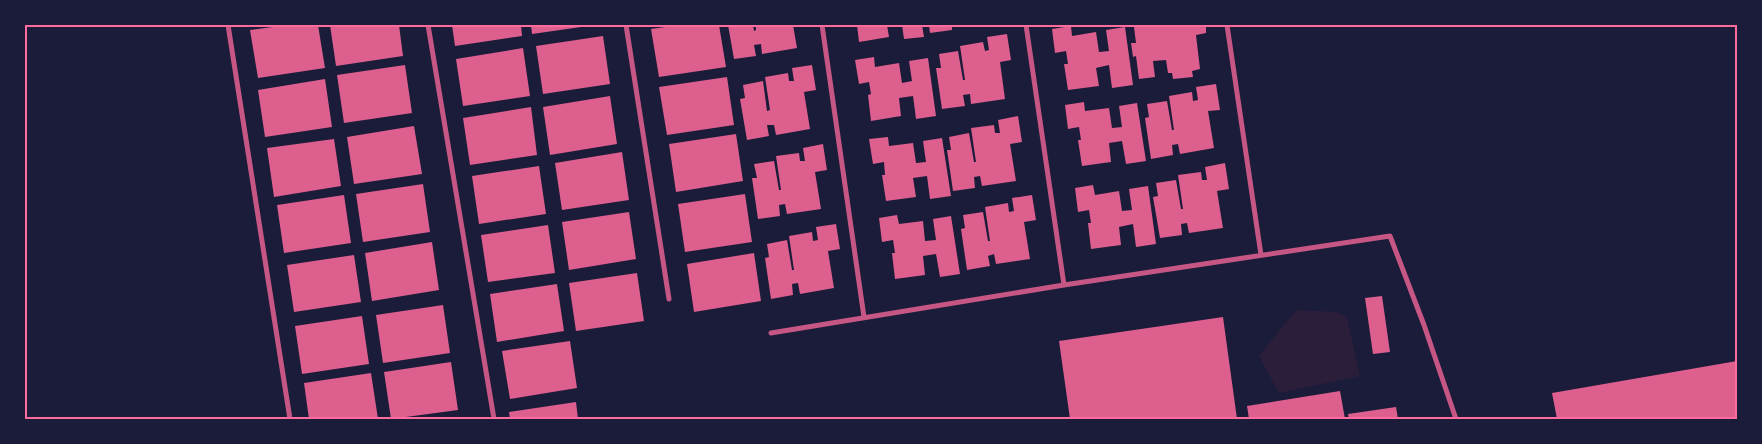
<svg xmlns="http://www.w3.org/2000/svg" width="1762" height="444" font-family="Inter,sans-serif">
  <style>
    .green { fill: #2a1e3b }
    .building { fill: #dd5f8e }
    .lines { fill: none; stroke-linecap: round; stroke-linejoin: round }
    .minor { stroke: #c65784; stroke-width: 5 }
    .neatline { fill: none; stroke: #ff6b9d; stroke-width: 2 }
  </style>
  <rect width="100%" height="100%" fill="#1b1b3a"/>
  <path class="green" d="M1296,310L1337,312L1347,317L1360,376L1279,393L1259,356Z"/>
  <path class="building" d="M287,25H318L325,68L258,78L250,30Z
    M330,25H399L403,56L336,66Z
    M452,25H521L522,36L455,46Z
    M531,25H588V26L532,34Z
    M679,25H719L726,67L659,77L651,29Z
    M728,25H753L754,31L756,30V25H793L797,48L762,54L761,44L754,45L756,56L734,59Z
    M857,25H887L889,37L859,42Z
    M902,25H922L924,37L904,39Z
    M929,25H952V30L930,33Z
    M1146,25H1206V33L1196,35L1200,69L1192,71L1193,77L1173,79L1172,73H1168L1166,60L1153,61L1155,77L1139,79L1136,56L1133,57L1131,43H1136L1134,27Z
    M1071,26L1072,36L1096,32L1099,52L1109,51L1106,30L1125,27L1133,85L1112,88L1109,65L1096,68L1099,86L1068,90L1064,64H1068L1066,51L1055,53L1052,29Z
    M1007,34L1011,60L1000,62L1005,99L971,104L970,94L963,95L965,106L942,109L936,68H941L939,54L958,51L963,80H965L960,46L983,42L985,51L989,50L987,37Z
    M603,36L610,84L543,94L536,46Z
    M523,48L530,96L463,106L456,59Z
    M874,57L875,67L899,63L902,83L912,81L909,61L928,58L936,116L916,119L913,96L899,98L901,116L871,121L868,95L871,94L869,82L859,84L855,60Z
    M405,65L412,113L344,123L337,75Z
    M812,65L816,90L804,92L810,129L776,135L774,125H767L769,136L747,140L740,99L745,98L743,85L763,81L767,111L770,110L765,77L788,73L789,81H794L792,68Z
    M727,77L734,125L667,135L659,87Z
    M325,79L332,127L265,137L258,90Z
    M1216,84L1220,110L1208,111L1214,148L1180,154L1178,144L1172,145L1173,155L1151,159L1145,118L1149,117L1147,104L1167,101L1172,130H1174L1169,96L1192,92L1193,101L1198,100L1196,87Z
    M610,96L617,144L550,155L543,107Z
    M1084,102L1085,111L1109,108L1112,128L1122,127L1119,106L1137,103L1146,161L1126,164L1122,141L1109,143L1111,162L1082,166L1078,140H1081L1079,127L1068,129L1065,105Z
    M531,107L537,155L470,165L463,118Z
    M1018,116L1022,142L1010,144L1016,181L982,186L980,176L974,177L975,188L953,191L947,150H951L949,137L969,133L974,162H976L971,128L994,125L995,133H1000L998,120Z
    M414,126L422,174L354,184L347,137Z
    M736,134L743,181L676,192L669,144Z
    M888,137L889,146L913,143L916,163L926,162L923,141L942,138L951,196L930,199L927,176L913,178L916,197L886,201L882,175H885L884,162L873,164L869,139Z
    M334,139L341,186L274,197L267,148Z
    M823,144L827,170L815,172L821,209L787,214L785,204L779,205L780,216L758,219L752,178H757L754,164L774,161L779,190H781L776,156L799,153L800,161H805L803,148Z
    M622,152L629,200L562,210L555,163Z
    M1225,163L1229,189L1217,191L1223,228L1189,233L1187,223L1181,224L1182,235L1160,238L1153,197L1158,196L1156,183L1176,180L1181,209H1183L1178,175L1201,172L1202,180H1207L1205,167Z
    M539,166L546,214L479,224L472,176Z
    M423,184L430,232L363,242L356,194Z
    M1093,185L1095,195L1119,191L1122,211L1132,210L1129,189L1148,186L1156,244L1136,247L1133,224L1119,227L1121,245L1091,249L1088,223H1091L1089,210L1078,212L1075,188Z
    M745,194L752,242L685,252L678,204Z
    M344,195L351,243L284,253L277,205Z
    M1032,195L1036,220L1024,222L1030,259L996,264L994,254L988,256L990,266L967,270L961,229L965,228L963,215L983,212L988,241H990L985,207L1008,203L1009,212L1014,211L1012,198Z
    M629,212L636,259L569,270L562,222Z
    M897,215L899,224L923,221L925,241L936,240L933,219L951,216L960,274L940,277L936,254L923,256L925,275L895,279L892,253H895L893,240L882,242L879,218Z
    M836,224L840,249L828,251L834,288L800,294L798,283L792,284L793,295L771,299L765,258L769,257L767,244L787,240L792,270H794L789,236L812,232L813,241L818,240L816,227Z
    M548,225L555,273L488,282L481,235Z
    M432,242L439,290L372,301L365,253Z
    M754,253L761,301L694,312L687,264Z
    M354,255L361,302L294,312L287,265Z
    M637,273L644,321L576,331L569,283Z
    M557,284L564,331L497,342L490,294Z
    M1382,296L1390,352L1373,354L1365,298Z
    M443,305L450,353L383,363L376,315Z
    M362,316L369,364L302,374L295,326Z
    M1223,317L1237,419H1070L1059,341Z
    M570,341L577,388L510,399L502,351Z
    M1737,361V419H1557L1552,393Z
    M451,362L458,410L391,419L384,372Z
    M371,373L378,419H309L304,383Z
    M1340,391L1345,419H1249L1247,406Z
    M576,402L578,419H510L509,412Z
    M1396,407L1398,419H1349L1348,414Z"/>
  <g class="lines">
    <path class="minor" d="M228,25L290,419
      M428,25L494,419
      M626,25L669,299
      M822,25L864,317
      M1026,25L1064,285
      M1227,25L1261,255
      M771,333L1064,285L1390,236L1424,325L1456,419"/>
  </g>
  <rect width="1762" height="444" fill="none" stroke="#1b1b3a" stroke-width="52"/>
  <rect x="26" y="26" width="1710" height="392" class="neatline"/>
</svg>
